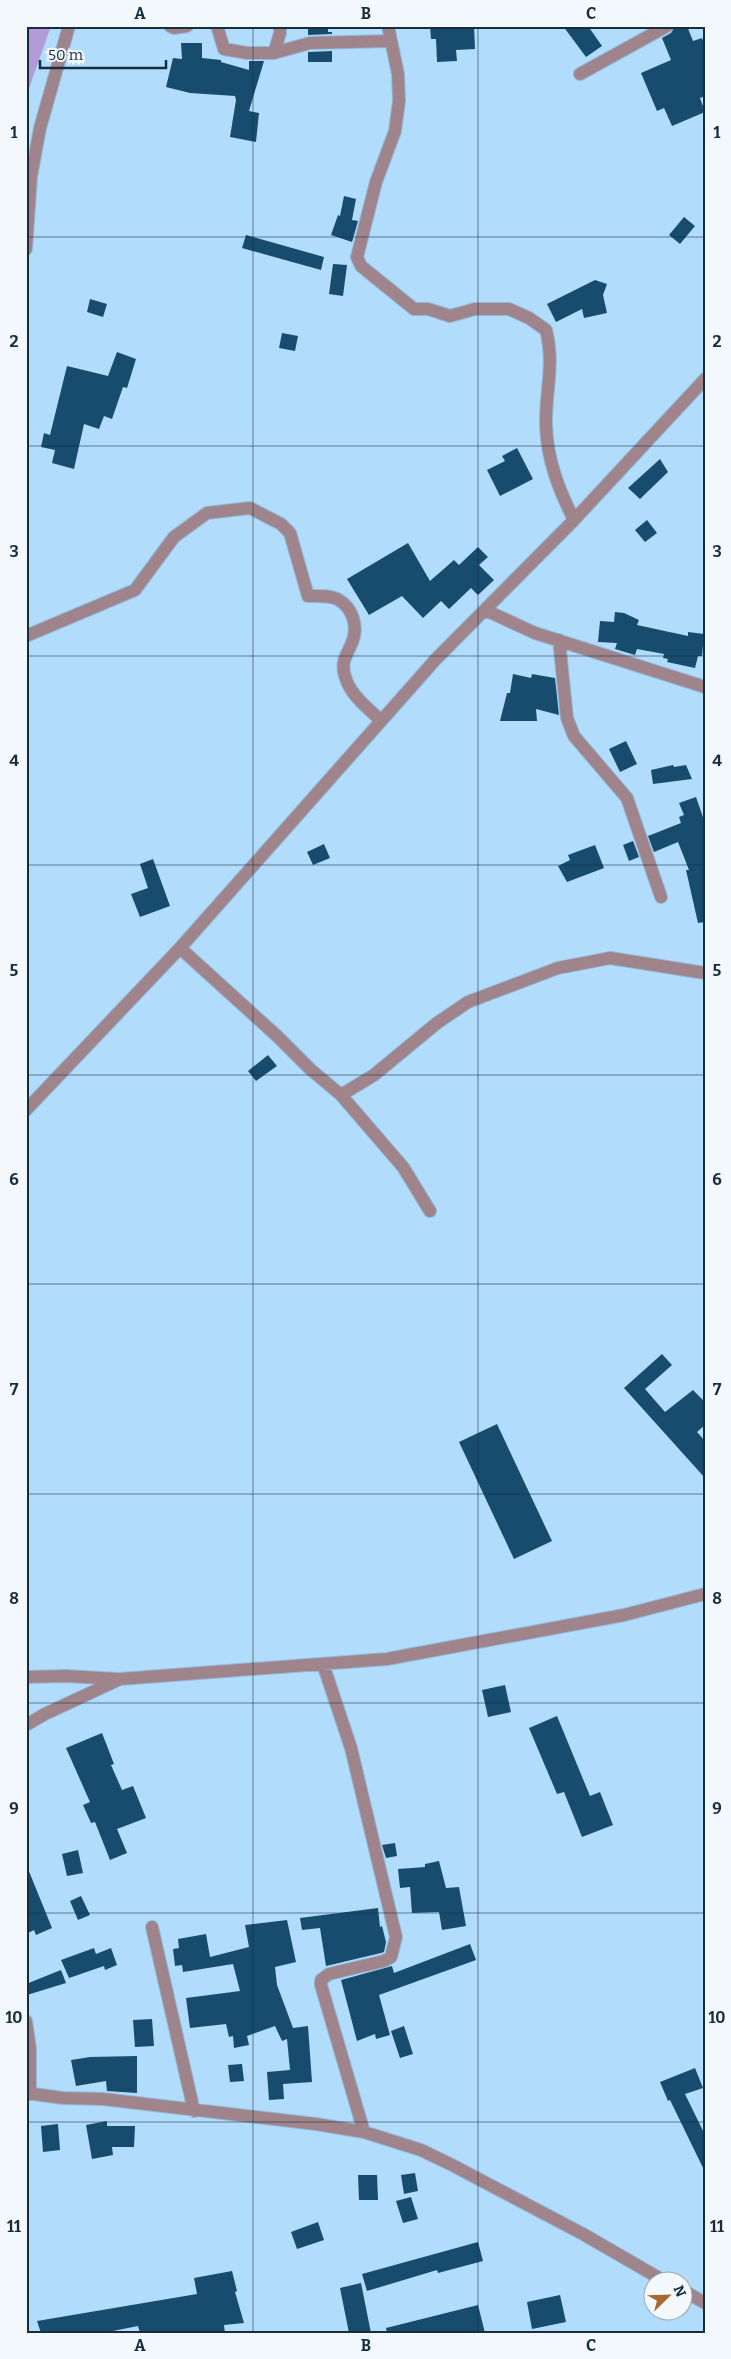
<svg xmlns="http://www.w3.org/2000/svg" width="731" height="2359" font-family="Bitter,serif">
  <style>
    .green { fill: #b19bd8 }
    .building { fill: #174c6e }
    .lines { fill: none; stroke-linecap: round; stroke-linejoin: round }
    .minor-casing { stroke: #93b9d6; stroke-width: 14 }
    .minor { stroke: #a0848b; stroke-width: 12 }
    .grid { fill: none; stroke: #172d3c; stroke-width: 1; stroke-opacity: 0.55 }
    .neatline { fill: none; stroke: #172d3c; stroke-width: 2 }
    .grid-label { font-size: 16px; text-anchor: middle; font-weight: bold; fill: #172d3c }
  </style>
  <rect width="100%" height="100%" fill="#b2dcfc"/>
  <path class="green" d="M26,26H51L26,97Z"/>
  <path class="building" d="M308,26H328V32H332V34L308,35Z
    M430,26H474L475,49L456,50L457,61L437,62L436,39H431Z
    M563,26H588L602,46L586,57Z
    M675,26H687L693,41L702,38L705,46V96L700,98L705,112L672,126L664,108L657,111L641,73L671,60L662,38L671,33Z
    M181,43H202V58L221,60V62L249,70V61H264L249,111L259,113L256,142L230,137L236,100L235,96L190,93L166,87L173,58L182,59Z
    M332,51V62H308V52Z
    M344,196L356,199L352,220L358,221L352,242L331,235L338,215L340,216Z
    M684,217L695,226L680,244L669,235Z
    M246,235L324,257L321,270L242,248Z
    M333,264L347,265L343,296L329,294Z
    M595,280L607,284L603,295L607,313L584,318L582,309L556,322L547,304Z
    M90,299L107,304L103,317L87,312Z
    M282,333L298,336L295,351L279,348Z
    M117,352L136,359L127,388L123,387L112,419L104,416L99,429L84,424L74,469L52,463L55,450L41,447L44,433L50,435L67,366L108,376Z
    M517,448L533,479L500,496L487,470L505,461L502,456Z
    M660,459L668,472L640,499L628,488Z
    M647,520L657,533L645,542L635,530Z
    M408,543L430,581L454,560L459,565L478,547L488,557L479,565L494,580L478,595L471,588L449,609L441,601L423,618L402,596L369,615L347,579Z
    M615,612L624,613L639,620L637,625L688,636V632L704,634L702,656H698L695,668L667,662L668,659L663,658L664,654L637,649L635,655L615,649L617,643L598,642L600,621L614,622Z
    M513,674L531,678L532,674L555,678L559,715L536,709L537,721H500L507,693H510Z
    M626,741L637,764L620,772L609,749Z
    M673,765L674,767L686,765L692,779L653,784L651,770Z
    M696,797L705,823V922L698,923L686,870H689L678,842L654,852L648,836L681,823L679,817L684,815L679,803Z
    M633,841L639,857L629,861L623,845Z
    M324,844L330,858L313,865L307,852Z
    M595,845L604,868L567,882L558,866L570,860L568,855Z
    M153,859L170,906L140,917L131,894L148,888L140,864Z
    M268,1055L277,1066L256,1081L248,1071Z
    M662,1354L672,1365L645,1389L665,1412L693,1390L705,1402V1425L697,1432L705,1441V1478L624,1388Z
    M497,1424L552,1541L514,1559L459,1442Z
    M505,1685L511,1712L488,1717L482,1690Z
    M557,1716L590,1796L600,1792L613,1825L582,1837L564,1792L557,1794L529,1728Z
    M102,1733L114,1764L111,1765L122,1790L133,1786L146,1818L117,1829L127,1853L110,1860L95,1822L91,1823L83,1805L90,1802L66,1748Z
    M395,1843L397,1856L386,1858L382,1845Z
    M78,1850L83,1873L67,1876L62,1854Z
    M439,1861L446,1888L459,1887L466,1926L442,1930L439,1912L412,1913L410,1887L400,1888L398,1869L425,1867V1864Z
    M26,1864L52,1928L36,1935L34,1930L26,1934Z
    M81,1896L90,1915L78,1920L70,1901Z
    M378,1908L380,1927L382,1926L386,1942L384,1952L381,1953L326,1966L320,1928L302,1930L300,1918Z
    M287,1920L296,1962L275,1967L277,1985L293,2028L308,2026L312,2082L283,2084L284,2099L269,2100L267,2072L290,2070L287,2039L282,2041L275,2026L247,2036L249,2045L234,2048L233,2036L229,2037L226,2024L190,2028L186,1998L240,1991L233,1964L183,1972L182,1965L175,1966L173,1949L179,1948L178,1939L206,1934L210,1957L249,1947L245,1925Z
    M470,1944L476,1960L379,1995L390,2035L376,2039L375,2034L357,2041L341,1980L392,1966L394,1973Z
    M94,1948L96,1954L111,1948L117,1965L105,1970L104,1966L69,1978L61,1960Z
    M61,1970L66,1983L27,1995L26,1984Z
    M152,2019L154,2046L135,2047L133,2020Z
    M404,2026L413,2054L400,2058L391,2031Z
    M137,2056V2093L107,2091L106,2081L76,2086L71,2060L90,2057Z
    M242,2064L244,2081L230,2082L228,2065Z
    M695,2068L703,2088L685,2094L705,2135V2172L670,2100L668,2101L660,2082Z
    M107,2121V2126H135L134,2147H112L113,2155L92,2159L86,2125Z
    M58,2124L60,2150L43,2152L41,2126Z
    M415,2173L418,2191L404,2194L401,2175Z
    M358,2175H377L378,2200H359Z
    M411,2197L418,2219L403,2223L396,2201Z
    M318,2222L324,2240L297,2249L291,2232Z
    M478,2242L483,2261L438,2273L437,2270L367,2291L362,2274Z
    M232,2271L237,2291L235,2292L244,2323L224,2325L225,2333H140L138,2326L103,2333H41L37,2321L197,2294L194,2278Z
    M361,2283L371,2333H349L340,2288Z
    M560,2295L566,2322L532,2329L527,2302Z
    M478,2305L485,2333H387L386,2328Z"/>
  <g class="lines">
    <defs>
      <path id="minor" d="M170,26L174,28L187,26
        M217,26L224,49L247,53H274L310,43L390,41
        M388,26L398,74L399,101L395,131L376,182L357,257L361,266L414,309H428L450,316L475,309H509L529,318L546,330C555,365 545,393 546,425C547,460 559,490 574,520
        M274,53L280,33V26
        M580,74L667,26
        M26,249L31,177L40,128L69,26
        M485,610L535,633L705,687
        M26,636L135,590L174,537L207,513L250,508L281,524L290,533L308,596C317,596 331,595 339,600C352,608 358,625 353,640C348,654 340,661 345,676C350,695 366,706 380,720
        M559,640L567,718L574,736L627,798L661,897
        M180,948L277,1036L310,1069L341,1095L403,1167L430,1211
        M341,1095L374,1075L437,1023L468,1002L558,968L610,958L705,973
        M26,1110L180,948L436,659L574,520L705,379
        M323,1664L351,1748L396,1937L391,1957L384,1961L329,1974L321,1980V1985L364,2132
        M26,1677L66,1676L117,1679
        M26,1725L45,1714L120,1679L387,1659L624,1615L705,1594
        M152,1927L194,2111
        M26,2021L30,2049V2094
        M26,2093L63,2098L103,2099L316,2124L364,2132L421,2150L452,2165L583,2234L666,2282
        M684,2291L705,2303"/>
    </defs>
    <use href="#minor" class="minor-casing"/>
    <use href="#minor" class="minor"/>
  </g>
  <path class="grid" d="M253,26V2333M478,26V2333M26,237H705M26,446H705M26,656H705M26,865H705M26,1075H705M26,1284H705M26,1494H705M26,1703H705M26,1913H705M26,2122H705"/>
  <rect width="731" height="2359" fill="none" stroke="#f2f8fc" stroke-width="55"/>
  <g transform="translate(668 2296) rotate(67)"><circle r="24" fill="#f2f8fc" stroke="#9aa7af"/>
  <path d="M0-4L9 19L0 12L-9 19Z" fill="#a7692f"/>
  <text y="-8" font-size="14" font-weight="bold" text-anchor="middle" fill="#172d3c">N</text>
  </g>
  <path d="M40 60v8h126v-8" fill="none" stroke="#172d3c" stroke-width="2.5"/>
  <text x="48" y="60" font-size="15" fill="#172d3c" stroke="#f2f8fc" stroke-width="4" paint-order="stroke">50 m</text>
  <rect x="28" y="28" width="676" height="2304" class="neatline"/>
  <g class="grid-label">
    <text x="140" y="19">A</text>
    <text x="366" y="19">B</text>
    <text x="591" y="19">C</text>
    <text x="14" y="138">1</text>
    <text x="717" y="138">1</text>
    <text x="14" y="347">2</text>
    <text x="717" y="347">2</text>
    <text x="14" y="557">3</text>
    <text x="717" y="557">3</text>
    <text x="14" y="766">4</text>
    <text x="717" y="766">4</text>
    <text x="14" y="976">5</text>
    <text x="717" y="976">5</text>
    <text x="14" y="1185">6</text>
    <text x="717" y="1185">6</text>
    <text x="14" y="1395">7</text>
    <text x="717" y="1395">7</text>
    <text x="14" y="1604">8</text>
    <text x="717" y="1604">8</text>
    <text x="14" y="1814">9</text>
    <text x="717" y="1814">9</text>
    <text x="14" y="2023">10</text>
    <text x="717" y="2023">10</text>
    <text x="14" y="2232">11</text>
    <text x="717" y="2232">11</text>
    <text x="140" y="2351">A</text>
    <text x="366" y="2351">B</text>
    <text x="591" y="2351">C</text>
  </g>
</svg>
